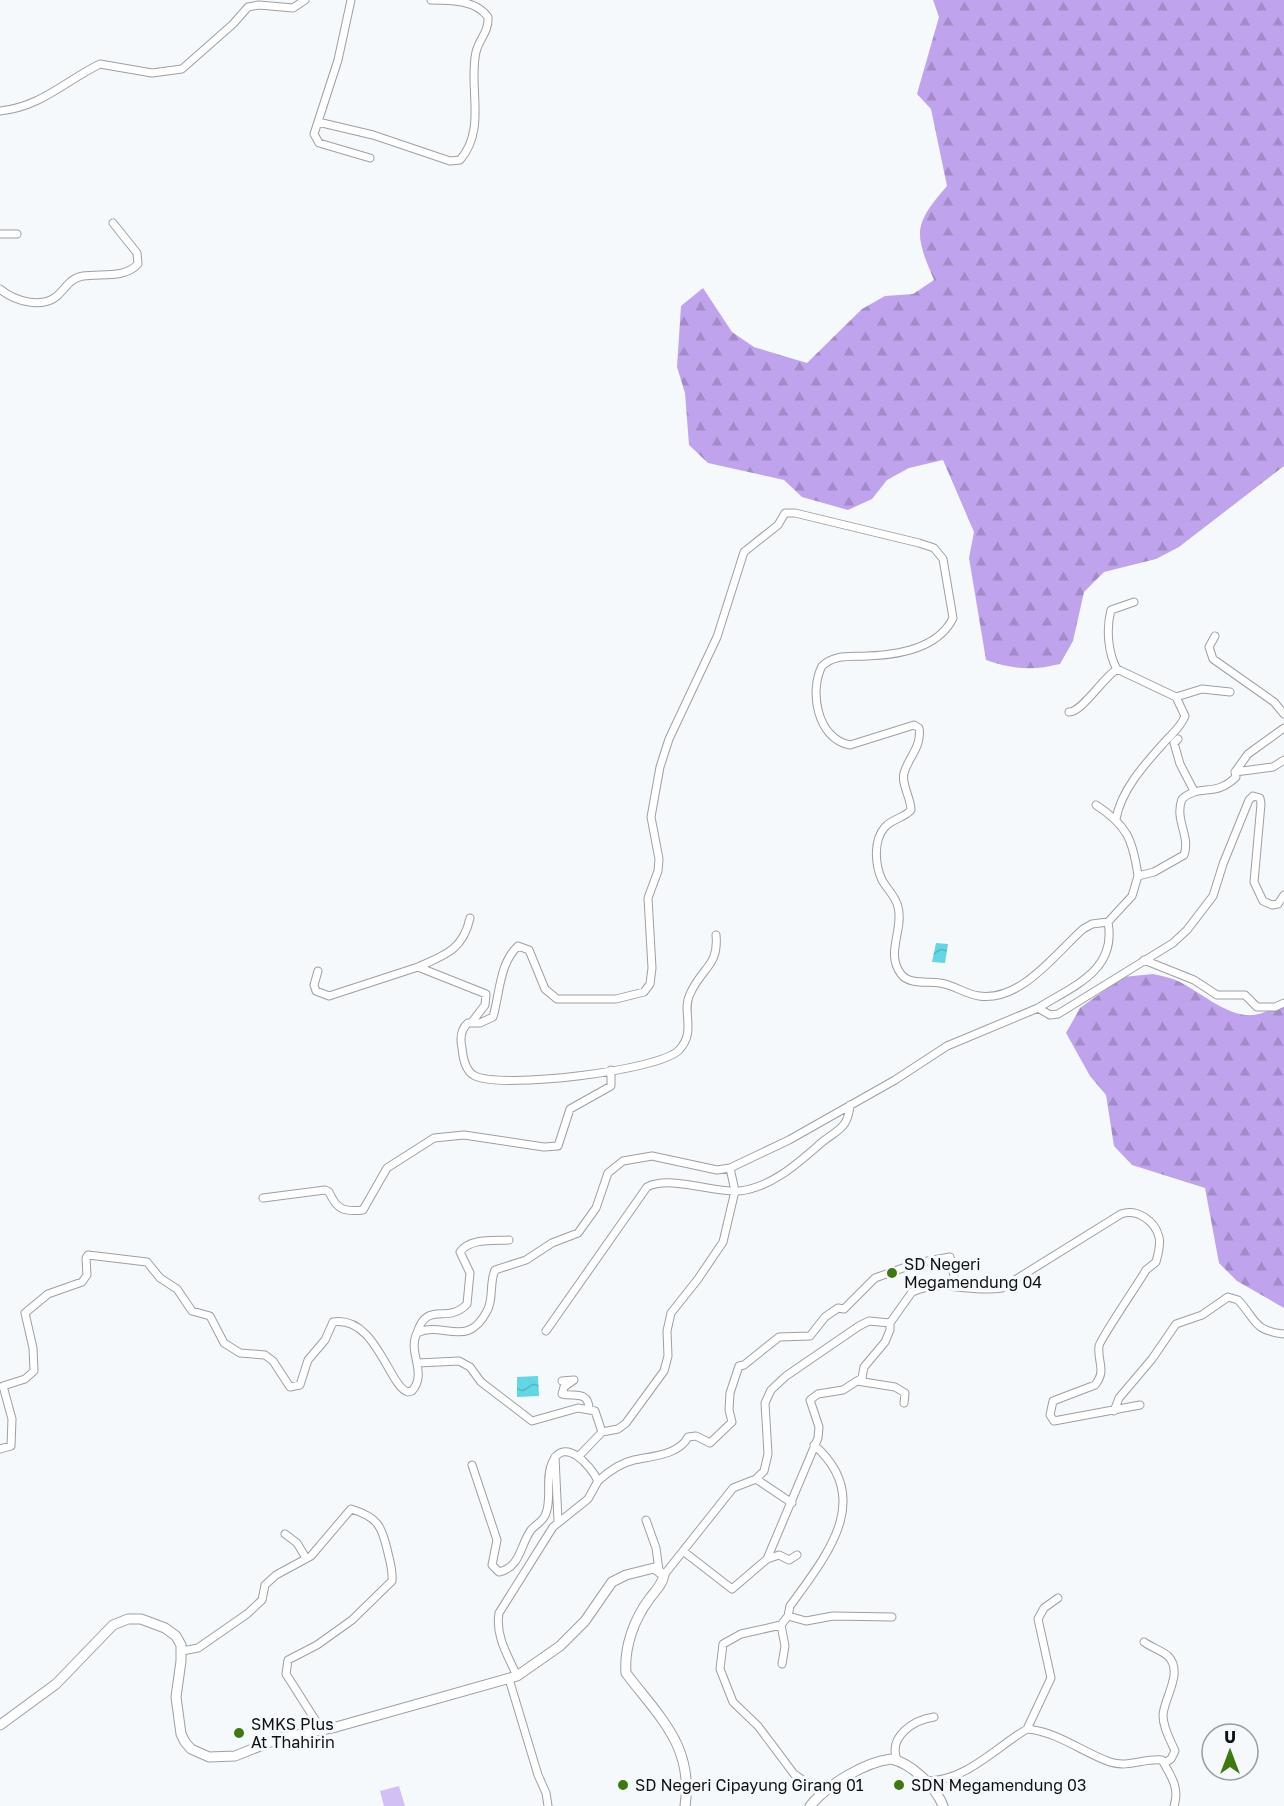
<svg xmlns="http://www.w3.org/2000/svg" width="1284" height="1806" font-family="'Golos Text',sans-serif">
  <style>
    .green { fill: #d2bff3 }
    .forest { fill: url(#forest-firs) }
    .water { fill: url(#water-waves) }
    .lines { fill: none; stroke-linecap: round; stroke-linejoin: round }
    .minor-casing { stroke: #9d9fa2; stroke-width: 9 }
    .tertiary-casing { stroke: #9d9fa2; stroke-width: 11 }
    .minor { stroke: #fff; stroke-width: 7 }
    .tertiary { stroke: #fff; stroke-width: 9 }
    .poi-dot { fill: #3e7910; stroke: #f6f9fc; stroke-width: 2 }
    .labels { text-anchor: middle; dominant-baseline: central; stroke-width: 6; stroke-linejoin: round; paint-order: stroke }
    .poi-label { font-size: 16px; fill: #0f1011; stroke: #f6f9fc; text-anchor: start }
  </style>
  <defs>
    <pattern id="forest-firs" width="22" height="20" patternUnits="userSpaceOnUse" patternTransform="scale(1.5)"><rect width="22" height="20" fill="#bfa3ec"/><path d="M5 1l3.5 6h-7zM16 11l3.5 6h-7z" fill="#a38bc9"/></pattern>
    <pattern id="water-waves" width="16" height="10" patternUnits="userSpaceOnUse" patternTransform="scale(1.5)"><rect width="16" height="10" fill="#61d6e5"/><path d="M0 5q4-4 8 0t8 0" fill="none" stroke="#53b7c3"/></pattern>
  </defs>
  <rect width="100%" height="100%" fill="#f6f9fc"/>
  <path class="green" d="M399,1786L405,1806H384L380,1791Z"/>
  <path class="forest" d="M933,0H1284V466L1179,547L1156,559L1104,572L1084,592L1073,641L1060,664C1032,671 1012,669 986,660L969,558L974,532L943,460L909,468L887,480L872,499L848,510L802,497L784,480L708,463L689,445L685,393L677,367L681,306L703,288L732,332L754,347L807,363L862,309L885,296L913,294L934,280C914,233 913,225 947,186L931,109L917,94L939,17Z
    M1153,974C1162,976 1172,978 1180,982C1216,1001 1245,1035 1284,1000V1308L1237,1281L1219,1263L1205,1188L1132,1165L1114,1146L1106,1095L1090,1076L1066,1033L1080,1008L1123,977Z"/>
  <path class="water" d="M936,943L948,944L945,963L932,962Z
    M538,1376L539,1396L517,1397V1377Z"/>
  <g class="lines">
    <defs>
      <path id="minor" d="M351,0L338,60L314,134L319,143L370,158
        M0,111C41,107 65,81 100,64L152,73L182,69L233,24L248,7L259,5L293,8L305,0
        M318,122L373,135L450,161L460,160C487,129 468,87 476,52C479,39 489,32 488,17C476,0 450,0 431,0
        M0,234H17
        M0,289C14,301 42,309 57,296C66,288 70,278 83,276C101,273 124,279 138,264L137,253L113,223
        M1215,636L1209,647L1213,659L1274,702L1284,714
        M1176,697L1202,689L1230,692
        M1069,712C1082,712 1102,679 1117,669
        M1178,739L1174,743L1180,764L1194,791
        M1235,772L1248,754L1284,728
        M1096,805C1127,825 1133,840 1138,876
        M1116,819C1121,791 1143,766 1162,745C1170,735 1180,729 1185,716L1176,697L1117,669C1108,654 1106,628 1111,610L1134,602
        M470,918C463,950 445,955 418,967L486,994L485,1005L472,1022
        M1108,922L1132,896L1138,876L1154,872L1184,855C1191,836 1174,820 1182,799C1200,783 1215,798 1236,777L1235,772L1273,767L1284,760
        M716,935C719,966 702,967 690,994C681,1012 697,1031 679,1050C659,1071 502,1089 475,1076C465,1071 463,1058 462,1048C460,1039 461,1029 468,1023H480L493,1017C500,993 499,964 518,946L529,950L545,989L557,999H616L644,992L650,984L652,968L648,898L658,871L659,859L651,817L660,767L669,739L717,637L744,552L778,525L785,513H795L919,543L934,548L943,559L953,618C938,649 898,655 867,656C850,657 835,654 822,666C809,691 817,739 850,745L914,725L919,728C922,747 909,756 904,773C901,784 911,798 911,810C904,818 892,819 885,827C873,840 875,865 882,880C887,889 896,897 898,907C904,930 885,953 901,974C909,985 928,981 940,983C954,985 965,994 979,996C1021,1002 1056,953 1083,929L1092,924L1108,922C1117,971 1073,986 1038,1008
        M1144,960L1194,980L1217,995H1245L1257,1007H1275L1284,1003
        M318,971L314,985L316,991L329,996L418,967
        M263,1198L325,1190L329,1192C337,1210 344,1212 363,1210L387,1168L434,1138L464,1135L544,1147L558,1146L570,1109L611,1086V1070
        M546,1331L647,1187C670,1175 713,1193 739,1191C771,1188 798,1163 821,1143C838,1129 848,1129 850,1105
        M417,1333C427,1300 447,1325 467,1304L470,1273L460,1252C470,1238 493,1241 509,1240
        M418,1363L459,1361L470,1367L481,1382L532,1421L578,1408L595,1411L602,1432L579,1456
        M562,1381L574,1380L564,1387L562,1394C575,1397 588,1391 589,1408
        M857,1381L862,1378L864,1367L885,1342L890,1330V1323L912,1292C942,1279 971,1293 1002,1288L1121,1214C1137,1208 1155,1221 1159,1237C1161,1245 1158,1254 1156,1262L1146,1270C1140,1281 1100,1339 1099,1346C1097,1362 1107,1370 1095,1385L1053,1401L1050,1415L1054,1421L1140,1405
        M1114,1411L1119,1398L1152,1359L1176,1324L1202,1315L1228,1297L1238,1300C1256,1319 1253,1331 1284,1334
        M602,1432L618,1429L626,1423L664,1371L668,1356L667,1331L671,1313L698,1279L723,1242L735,1191L730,1168
        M0,1449L11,1446L12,1419L3,1386L25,1379L34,1371L33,1348L25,1313L48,1294L82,1282L87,1275L86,1258L88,1255L147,1262L160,1278L177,1289L192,1311L210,1316L224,1343L240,1353L265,1355L273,1361L290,1387L300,1385L308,1360L325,1340L333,1322C376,1315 389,1387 408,1392L412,1391C428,1373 407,1352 417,1333C443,1320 467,1350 487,1311C494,1299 489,1283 495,1270L526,1260L552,1243L578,1233L596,1208L608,1173L623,1161L652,1156L717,1170L730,1168L789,1140L895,1080L947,1046L1038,1008L1050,1015L1058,1014L1173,943L1187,930L1213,896L1223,864L1249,800L1253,796L1260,798L1261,804L1254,882L1263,901L1272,905L1278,904L1284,895
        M555,1457L558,1521
        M472,1465L497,1540L492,1565L499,1572C521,1567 520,1545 531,1530C536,1524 544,1521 546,1513C552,1498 545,1478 552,1463C564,1435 591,1466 598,1481L588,1499L553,1527L499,1613C495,1636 508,1656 517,1676
        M756,1479L792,1503
        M598,1481C608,1472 620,1463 634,1460C652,1456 679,1455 688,1437L696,1436L710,1443L732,1422L729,1410L730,1393L739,1366L744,1365L779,1337L810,1336L825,1317L838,1308L844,1309L875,1278L917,1263L950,1257L956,1286
        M646,1520L656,1548L659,1570
        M285,1534L297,1543L306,1558
        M683,1551L733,1488L756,1479L764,1471L768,1454L765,1403L771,1390L786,1376L859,1326L869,1321L890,1323
        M767,1559L818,1438L819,1427L810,1400L818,1394L843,1390L857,1381L895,1387L905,1393L904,1403
        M664,1575L683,1551L732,1589L767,1559L779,1555L789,1560L797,1555
        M788,1616L806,1621L833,1616L892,1617
        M781,1625L741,1634L723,1644L720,1669L733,1702L758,1726L794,1774L823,1794
        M1144,1642C1151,1647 1162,1651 1168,1656C1184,1672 1164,1698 1163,1715C1163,1728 1170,1739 1175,1751L1171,1759L1164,1763
        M182,1651L198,1648L247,1614L262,1600L265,1585L276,1575L311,1556L351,1509C378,1517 382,1526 388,1553C390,1562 393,1571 392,1581L352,1620L317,1645L288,1660L286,1674L321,1729
        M782,1664L785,1646L781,1625L788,1616L790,1606C827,1555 875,1498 814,1445
        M509,1679L538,1775L546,1793L548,1806
        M1027,1729L1051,1678L1038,1619L1044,1608L1058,1598
        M897,1760C888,1737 913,1720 934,1717
        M925,1781C965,1782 995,1748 1027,1729C1059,1732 1081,1752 1110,1762C1128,1768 1144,1758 1162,1760C1171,1776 1180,1788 1174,1806"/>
      <path id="tertiary" d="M0,1725L56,1684L113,1625L128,1619H141L165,1628L176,1636L181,1645V1661L176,1697L181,1734L185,1742L191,1749L209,1757L235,1756L278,1739L336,1727L517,1676L560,1646L585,1621L612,1582L626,1575L654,1568L664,1575C662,1585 656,1590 650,1598C634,1619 624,1647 626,1673C659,1717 694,1746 685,1806
        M810,1806C827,1785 865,1762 891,1759C911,1763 936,1787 943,1806"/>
    </defs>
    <use href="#minor" class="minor-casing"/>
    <use href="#tertiary" class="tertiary-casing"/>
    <use href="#minor" class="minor"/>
    <use href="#tertiary" class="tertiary"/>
  </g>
  <g class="poi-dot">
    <circle cx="892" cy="1273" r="6"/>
    <circle cx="239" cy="1733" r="6"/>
    <circle cx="623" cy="1785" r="6"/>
    <circle cx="899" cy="1785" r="6"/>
  </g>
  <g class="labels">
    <g class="poi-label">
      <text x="904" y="1264">SD Negeri<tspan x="904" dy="18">Megamendung 04</tspan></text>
      <text x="251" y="1724">SMKS Plus<tspan x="251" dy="18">At Thahirin</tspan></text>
      <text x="635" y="1785">SD Negeri Cipayung Girang 01</text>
      <text x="911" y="1785">SDN Megamendung 03</text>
    </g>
  </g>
  <g transform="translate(1230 1752)"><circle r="28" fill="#f6f9fc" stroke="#9a9c9e" stroke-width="1.5"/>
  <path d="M0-4.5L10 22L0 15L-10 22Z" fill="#3e7910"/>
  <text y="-9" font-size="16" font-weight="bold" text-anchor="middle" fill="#0f1011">U</text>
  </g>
</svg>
